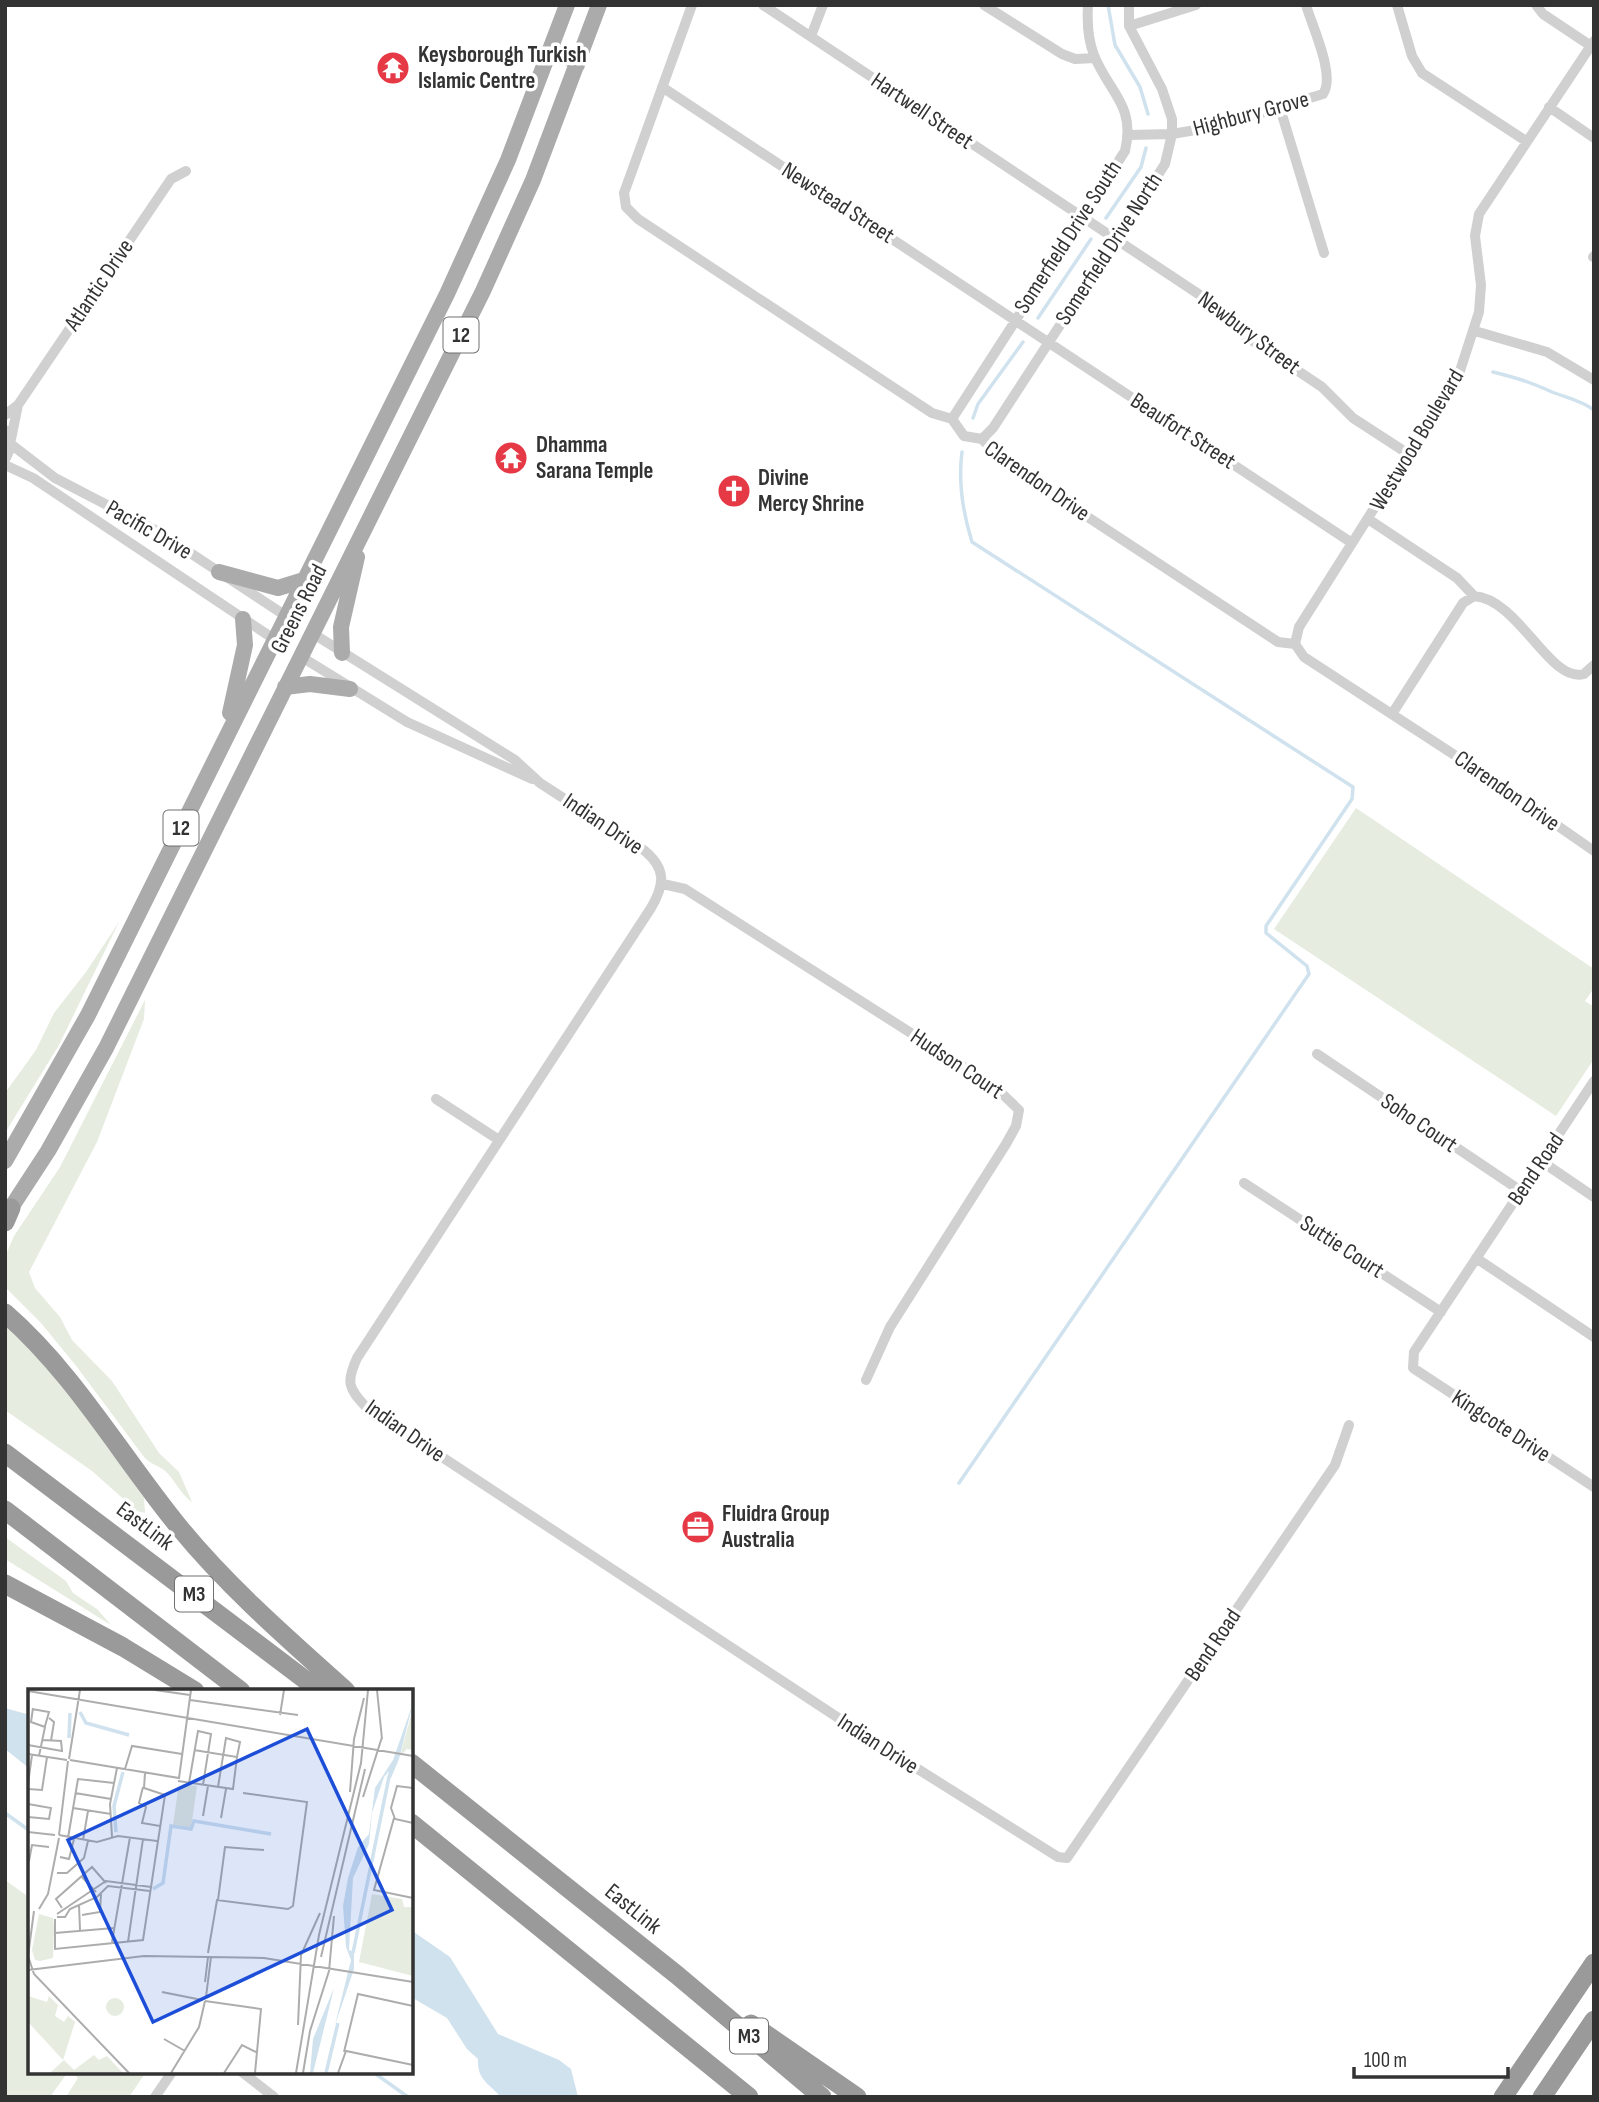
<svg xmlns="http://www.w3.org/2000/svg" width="1599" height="2102" font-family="'Sofia Sans Condensed',sans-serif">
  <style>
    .green { fill: #e6ecdf }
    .water { fill: #cfe2ee }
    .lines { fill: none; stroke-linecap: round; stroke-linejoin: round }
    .stream { stroke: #cfe2ee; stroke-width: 3.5 }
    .street { stroke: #d0d0d0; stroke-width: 10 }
    .primary { stroke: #ababab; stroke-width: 16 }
    .highway { stroke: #9a9a9a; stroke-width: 19 }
    .labels { text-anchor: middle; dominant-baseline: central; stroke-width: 7; stroke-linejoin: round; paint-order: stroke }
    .shield { fill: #fff; stroke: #707070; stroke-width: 2 }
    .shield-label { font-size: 21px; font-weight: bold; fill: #333 }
    .poi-label { font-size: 23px; font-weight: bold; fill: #333; stroke: #fff; text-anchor: start }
    .street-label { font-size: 23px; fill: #333; stroke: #fff }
    .inset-river { fill: none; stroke: #cfe2ee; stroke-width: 3.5 }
    .inset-road { fill: none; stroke: #adadad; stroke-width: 2 }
    .view { fill: #1d4ed8; fill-opacity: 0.15; stroke: #1d4ed8; stroke-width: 3.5 }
    .inset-edge { fill: none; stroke: #333; stroke-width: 3.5 }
  </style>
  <rect width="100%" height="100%" fill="#fff"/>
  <path class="green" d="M1356,808L1594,969V988L1585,1001L1594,1007V1059L1556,1116L1274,929Z
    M119,922L59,1045L5,1133V1093L36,1050L54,1013L86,972Z
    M145,1000L144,1019L97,1142L29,1272L35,1288L60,1317L72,1340L112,1381L159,1453L179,1472L192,1502C179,1493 175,1479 164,1470C157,1465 150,1464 144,1457L77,1367L41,1323L5,1287V1257L14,1236L60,1167Z
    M5,1317L44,1358L144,1498L145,1513L137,1511L92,1471L5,1410Z
    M5,1537L66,1581L73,1593L97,1609L111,1625L5,1559Z
    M5,1880L30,1898V2072H68L50,2097H5Z
    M70,2072H146L129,2097H66L78,2078Z"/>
  <path class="water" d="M5,1708L30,1715V1769L5,1749Z
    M411,1930L450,1957L498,2034L559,2060L571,2069L578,2097H501C489,2083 477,2080 478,2059L467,2049L447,2018L411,1997Z"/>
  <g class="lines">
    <path class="stream" d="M1108,5L1115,45L1140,87L1148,114
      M1106,218L1141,167L1146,148
      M1038,318L1091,239
      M1493,372C1517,378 1530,382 1552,392C1567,398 1580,400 1594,410
      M973,418L978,404L1023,342
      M959,1483L1309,974L1307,966L1266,933V926L1352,799L1353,787L972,542C963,513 958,482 962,452
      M5,1813L30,1831
      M373,2072L408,2097"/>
    <path class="street" d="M692,5L624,193L626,207L638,219L932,413L952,419
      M763,5L1212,303L1244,335L1322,387L1353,418L1410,455
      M984,5L1062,54L1075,59L1095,58
      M1397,5L1412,56L1422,73L1526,141
      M1536,5L1543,14L1591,46
      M1129,26L1196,5
      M811,36L823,5
      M662,87L1352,543
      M1549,107L1594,138
      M1280,108L1324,253
      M1129,135L1172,134L1219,126L1323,94C1336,76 1312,26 1306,5
      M1593,257L1594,256
      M1475,331L1547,352L1594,380
      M5,415L18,405L171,179L186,171
      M952,419L1125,151C1136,105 1109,93 1094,55C1088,40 1087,21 1088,5
      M952,419L964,436L982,439
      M5,430L12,445L5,460
      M11,439L18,405
      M982,439L993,428L1165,164L1172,134V119L1162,89L1129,26V5
      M982,439L1004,462L1278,642L1295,644
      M12,445L55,478L157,531L286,616
      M5,465L33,478L274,639
      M1368,519L1457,578L1474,596
      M312,633L515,760L540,783L645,851C666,869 665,884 651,908L357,1358C346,1382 348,1388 366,1407L878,1744L1058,1857L1067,1858L1335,1465L1349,1425
      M1295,644L1299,627L1459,374L1479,312L1481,285L1475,236L1479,214L1594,41
      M1295,644L1304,657L1476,769L1594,851
      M300,656L407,722L532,779
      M1392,714L1463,603L1474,596C1519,599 1550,684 1584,674L1594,665
      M663,884L685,889L994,1086L1019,1110L1016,1126L1006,1144L890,1327L866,1380
      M1317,1054L1521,1191
      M1594,1081L1414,1352L1413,1368L1594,1487
      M436,1099L499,1140
      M1541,1161L1594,1197
      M1244,1183L1441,1312
      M1476,1258L1594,1337
      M242,2072L274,2097
      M155,2097L172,2072"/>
    <path class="primary" d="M548,55L566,54L577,65
      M219,572L278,588L304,580
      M342,653L341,627L357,557
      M285,687L310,684L350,689
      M230,713L245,645L243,619
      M5,1161L88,1015L447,294L508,160L567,5
      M5,1217L48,1151L106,1048L483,291L533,180L599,5"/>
    <path class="highway" d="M5,1222L11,1208
      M5,1313C75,1374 121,1456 179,1527C229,1588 288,1639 346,1691
      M5,1453L320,1691
      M5,1510L241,1691
      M5,1584L123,1647L195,1691
      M411,1763L677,1975L822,2097
      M411,1823L749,2097
      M751,2024L857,2097
      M1503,2097L1594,1963
      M1542,2097L1594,2020"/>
  </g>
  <defs>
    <symbol id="temple-disc" viewBox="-11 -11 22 22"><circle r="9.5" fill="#e63946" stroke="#fff"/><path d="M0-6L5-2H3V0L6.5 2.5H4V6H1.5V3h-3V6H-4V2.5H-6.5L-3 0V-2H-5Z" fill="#fff"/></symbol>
    <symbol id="church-disc" viewBox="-11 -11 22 22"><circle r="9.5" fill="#e63946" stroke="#fff"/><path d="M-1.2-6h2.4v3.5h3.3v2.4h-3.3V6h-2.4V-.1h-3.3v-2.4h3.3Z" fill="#fff"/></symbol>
    <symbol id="office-disc" viewBox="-11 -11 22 22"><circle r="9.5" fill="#e63946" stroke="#fff"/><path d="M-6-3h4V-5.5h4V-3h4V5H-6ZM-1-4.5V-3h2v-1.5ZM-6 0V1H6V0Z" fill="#fff"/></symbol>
  </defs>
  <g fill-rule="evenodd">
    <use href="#temple-disc" x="374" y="49" width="38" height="38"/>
    <use href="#temple-disc" x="492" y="439" width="38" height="38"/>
    <use href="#church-disc" x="715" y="472" width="38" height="38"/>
    <use href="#office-disc" x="679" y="1508" width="38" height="38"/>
  </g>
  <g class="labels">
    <g class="shield">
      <rect x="443.5" y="317.5" width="35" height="35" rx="5"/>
      <rect x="163.5" y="810.5" width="35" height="35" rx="5"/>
      <rect x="175" y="1576.5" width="38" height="35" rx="5"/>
      <rect x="730" y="2018.5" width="38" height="35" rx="5"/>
    </g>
    <g class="shield-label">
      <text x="461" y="335">12</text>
      <text x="181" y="828">12</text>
      <text x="194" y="1594">M3</text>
      <text x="749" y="2036">M3</text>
    </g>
    <g class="poi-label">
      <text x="418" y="55">Keysborough Turkish<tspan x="418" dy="26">Islamic Centre</tspan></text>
      <text x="536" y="445">Dhamma<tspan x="536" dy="26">Sarana Temple</tspan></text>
      <text x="758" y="478">Divine<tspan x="758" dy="26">Mercy Shrine</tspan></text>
      <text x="722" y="1514">Fluidra Group<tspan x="722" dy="26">Australia</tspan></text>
    </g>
    <g class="street-label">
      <text transform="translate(922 111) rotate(34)">Hartwell Street</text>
      <text transform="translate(1251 114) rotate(-15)">Highbury Grove</text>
      <text transform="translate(838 203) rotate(33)">Newstead Street</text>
      <text transform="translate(1068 237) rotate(-57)">Somerfield Drive South</text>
      <text transform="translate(1109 249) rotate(-57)">Somerfield Drive North</text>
      <text transform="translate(99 285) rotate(-56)">Atlantic Drive</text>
      <text transform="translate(1249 333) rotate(37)">Newbury Street</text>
      <text transform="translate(1183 431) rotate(33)">Beaufort Street</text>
      <text transform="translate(1417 440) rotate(-59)">Westwood Boulevard</text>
      <text transform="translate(1037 481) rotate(35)">Clarendon Drive</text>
      <text transform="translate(149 530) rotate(30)">Pacific Drive</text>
      <text transform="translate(299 609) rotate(-63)">Greens Road</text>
      <text transform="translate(1507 791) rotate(35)">Clarendon Drive</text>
      <text transform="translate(603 824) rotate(34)">Indian Drive</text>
      <text transform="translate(957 1064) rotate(34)">Hudson Court</text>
      <text transform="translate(1419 1123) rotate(34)">Soho Court</text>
      <text transform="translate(1536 1169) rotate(-56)">Bend Road</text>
      <text transform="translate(1342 1247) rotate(33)">Suttie Court</text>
      <text transform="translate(1501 1426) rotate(33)">Kingcote Drive</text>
      <text transform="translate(405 1431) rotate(35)">Indian Drive</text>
      <text transform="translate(145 1526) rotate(37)">EastLink</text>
      <text transform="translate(1213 1645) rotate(-56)">Bend Road</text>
      <text transform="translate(878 1744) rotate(33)">Indian Drive</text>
      <text transform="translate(633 1909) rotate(39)">EastLink</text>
    </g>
  </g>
  <g transform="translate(28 1689)">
    <rect width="385" height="385" fill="#fff"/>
    <path d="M385,19V61L379,60L372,67ZM151,94L152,99L155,95L169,97L163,139L145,136ZM344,205L374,210L376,218H385V287L331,273ZM11,225L25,229L26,239L25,269L12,272L7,271L4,261ZM0,307L19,313L21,307L30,316L27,327L36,333L40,327L47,333L35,371L0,333ZM78 318a9 9 0 1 1 18 0a9 9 0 1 1-18 0ZM66,366L71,371L79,367L95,384H22L36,371L46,381Z" fill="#e6ecdf"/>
    <path d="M385,14L371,70L363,89H359L361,82L356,88L344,124L341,155L325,189L321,261L326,263V280L307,336L323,271L318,258L315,217L320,189L330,158L341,145L347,99L365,71ZM306,299L285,384H282L285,350Z" fill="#cfe2ee"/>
    <path class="inset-river" d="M52,23L58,34L101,46M41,49L42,24M88,143L86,117L95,83M125,200L135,194L143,137L163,140L166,132L243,145M325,264L361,88M298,384L310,334"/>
    <path class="inset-road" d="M127,1L162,6M349,1L354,50M0,2L385,67M162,11L270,26M5,19L3,33L17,38L11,67M4,20L21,23L17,37M252,26L256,1M21,29L26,33L23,52M0,56L34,62L33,52L15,51M0,65L39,71M41,70L52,1M42,71L151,89L163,1M97,80L104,57L154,65M150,92L205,100L209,68L166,61M161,94L170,42L183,45L175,96M0,95L4,66M115,98L111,114L118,118L114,134L132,137M190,98L198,49L212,53L209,68M385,99L369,97L363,119L367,130L385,134M0,100L14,101L19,68M322,103L326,50L336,9M47,104L83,110M335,108L354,48M0,115L23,119L21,130L0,128M45,119L83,125M175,127L180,97M193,129L198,100M366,129L346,201L385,209M0,143L27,146M31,146L69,153L90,147L129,152M31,146L40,72M84,148L82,115L89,79M40,149L50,90L86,94M55,151L60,122M32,168L41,170L46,150M1,172L4,156L21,158M29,184H39L56,169L60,152M53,187L68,203M190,211L197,158L236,161M51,216L52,241M34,219L28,210L64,178L78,194M11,220L20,205L31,149M6,222L0,267L6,285L101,384M29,225L78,192L123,198M54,226L72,223L73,205M29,228H37L42,220L69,208L80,197L122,202M27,230V260L115,251L137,106L116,99L117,84M27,244L86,239M84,253L102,148M100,253L115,150M180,264L189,211L260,220L265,217L279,113L215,104M293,268L337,80M0,281L116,267L236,269L385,293M177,293L180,268M134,303L174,311M178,308L183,268M177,312L233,320L227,384M270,336L273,266L292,224M136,350L157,362M316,363L330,305L385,317M143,384L171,338L177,312M196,384L214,356L228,363M268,384L291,246L333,74L340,1M275,384L282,342L301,282L306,227M310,384L318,362L385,376"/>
    <path class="view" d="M279,40L364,221L125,333L40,151Z"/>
    <rect width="385" height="385" class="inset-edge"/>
  </g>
  <rect width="1599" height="2102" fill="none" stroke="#333333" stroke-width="14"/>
  <path d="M1354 2067v10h154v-10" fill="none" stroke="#333333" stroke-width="3.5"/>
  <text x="1364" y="2067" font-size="21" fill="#333333" stroke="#ffffff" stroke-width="5" paint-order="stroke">100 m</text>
</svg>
